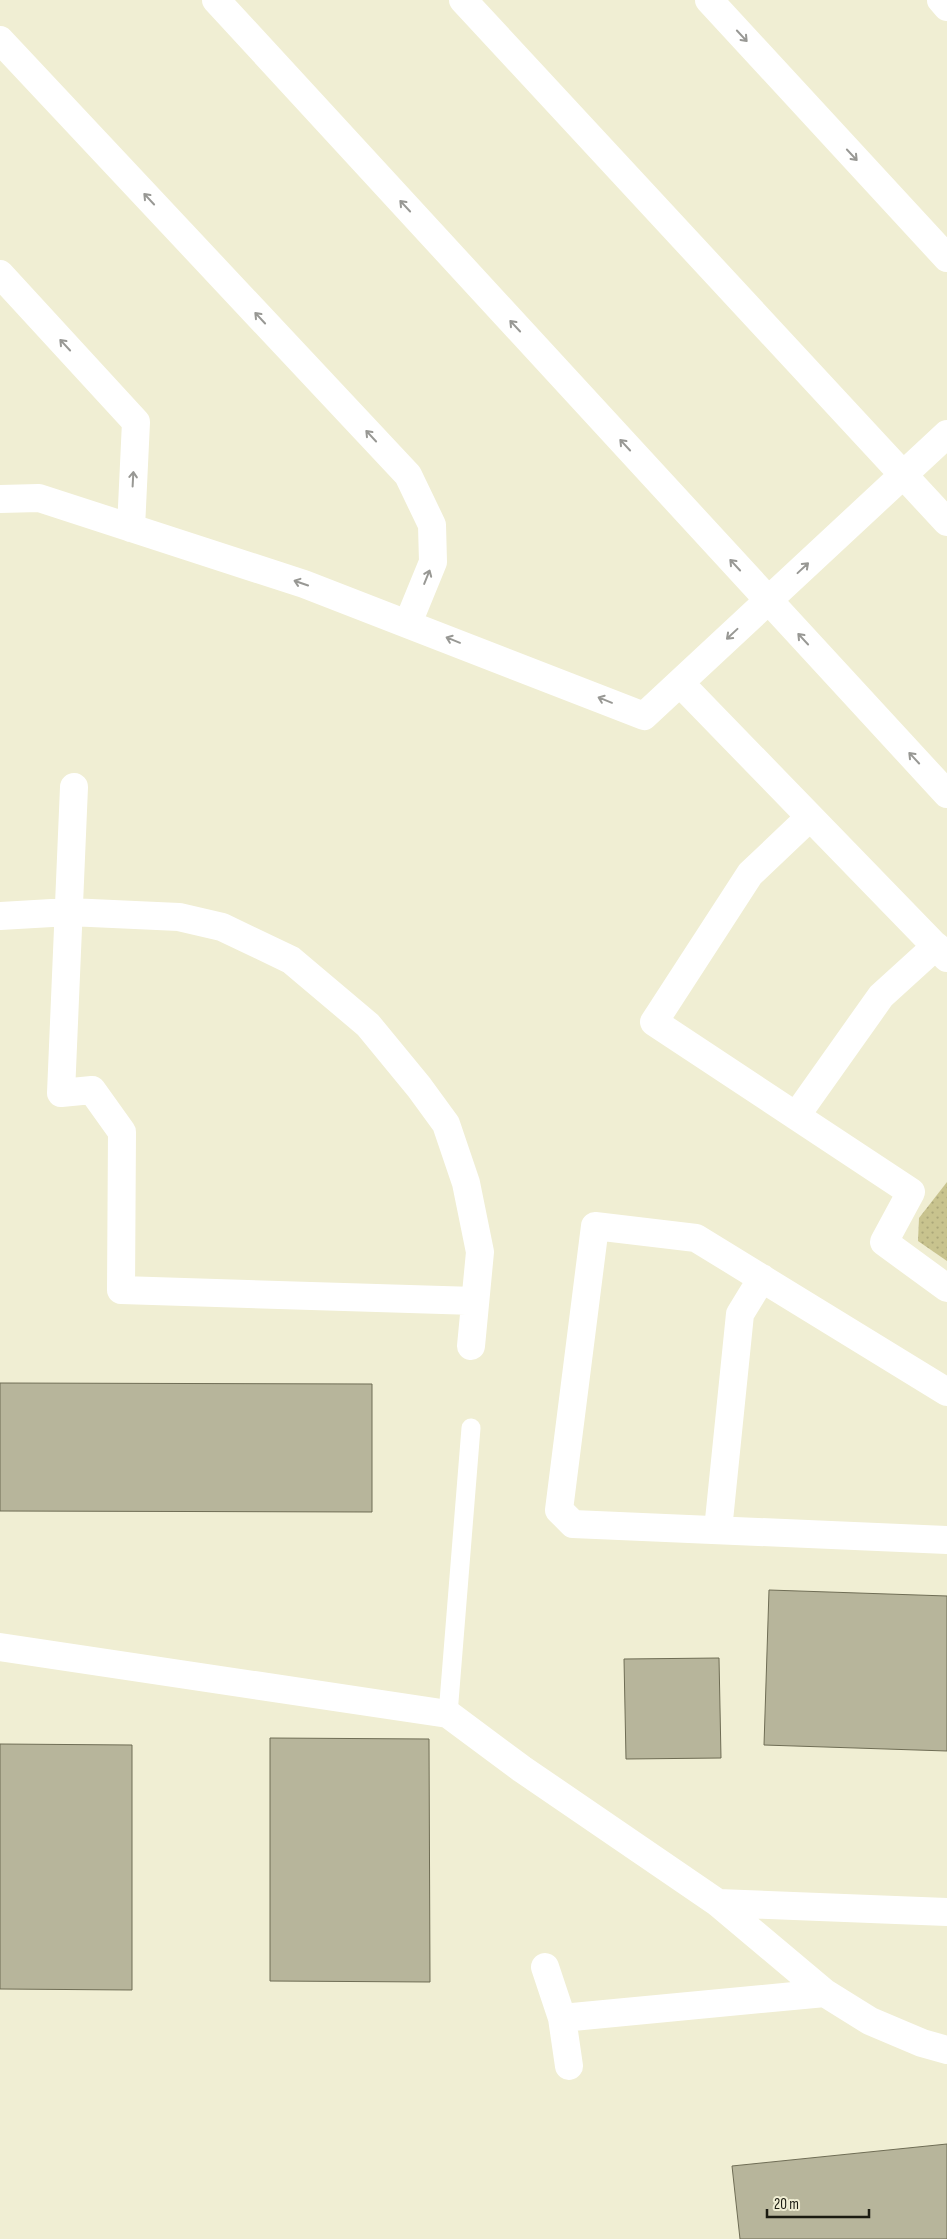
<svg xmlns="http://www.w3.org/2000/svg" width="947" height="2239" font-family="'Sofia Sans Condensed',sans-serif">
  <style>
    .park { fill: url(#park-dots) }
    .building { fill: #b7b59b; stroke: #6f6d55 }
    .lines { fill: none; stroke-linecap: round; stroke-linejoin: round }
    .lane { stroke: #fff; stroke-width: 19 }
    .street { stroke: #fff; stroke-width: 28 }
    .oneway { stroke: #989894 }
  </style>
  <defs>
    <pattern id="park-dots" width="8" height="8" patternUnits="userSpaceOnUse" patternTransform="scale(1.25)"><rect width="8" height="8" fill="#c8c38e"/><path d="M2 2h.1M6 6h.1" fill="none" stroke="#aba779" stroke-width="1.8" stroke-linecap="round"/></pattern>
  </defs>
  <rect width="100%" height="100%" fill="#f0eed3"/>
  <path class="park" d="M947,1182V1261L918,1241L919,1218Z"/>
  <path class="building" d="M0,1383L372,1384V1512L0,1511Z
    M769,1590L947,1596V1751L764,1745Z
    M719,1658L721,1758L626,1759L624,1659Z
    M270,1738L429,1739L430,1982L270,1981Z
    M0,1744L132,1745V1990L0,1989Z
    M947,2144V2239H740L732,2166Z"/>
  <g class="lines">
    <path class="lane" d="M448,1714L471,1428"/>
    <path class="street" d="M216,0L947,794
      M463,0L947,522
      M709,0L947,258
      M941,0L947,7
      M0,40L408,475L432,525L433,562L408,623
      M0,274L136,422L131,528
      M0,499L39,498L304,584L644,716L947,434
      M680,683L947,958
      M74,787L61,1093L92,1090L122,1132L121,1290L475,1301
      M810,817L750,874L654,1022L911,1192L884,1242L947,1288
      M0,916L69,912L179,917L222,927L291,960L368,1025L419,1087L446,1124L466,1183L480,1252L471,1346
      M796,1116L881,996L936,946
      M947,1392L696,1238L595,1226L559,1510L573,1524L947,1540
      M718,1530L740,1314L762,1278
      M0,1647L448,1714L522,1769L718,1903L825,1993L870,2021L922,2043L947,2050
      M718,1903L947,1912
      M545,1967L562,2018L569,2066
      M562,2018L825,1993"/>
  </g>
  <defs><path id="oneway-shaft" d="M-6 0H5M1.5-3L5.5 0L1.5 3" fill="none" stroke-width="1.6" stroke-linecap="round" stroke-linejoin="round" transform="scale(1.25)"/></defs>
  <g class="oneway">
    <use href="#oneway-shaft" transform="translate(742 36) rotate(47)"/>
    <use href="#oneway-shaft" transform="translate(852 155) rotate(47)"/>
    <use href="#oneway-shaft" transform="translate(149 199) rotate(-133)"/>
    <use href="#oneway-shaft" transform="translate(405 206) rotate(-133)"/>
    <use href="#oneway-shaft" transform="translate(260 318) rotate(-133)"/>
    <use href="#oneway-shaft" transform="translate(515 326) rotate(-133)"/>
    <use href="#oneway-shaft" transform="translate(65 345) rotate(-133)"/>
    <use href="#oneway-shaft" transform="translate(371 436) rotate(-133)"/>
    <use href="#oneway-shaft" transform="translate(625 445) rotate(-133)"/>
    <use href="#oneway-shaft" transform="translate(133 479) rotate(-87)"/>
    <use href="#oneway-shaft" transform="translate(735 565) rotate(-133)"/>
    <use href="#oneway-shaft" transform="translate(803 568) rotate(-43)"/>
    <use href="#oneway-shaft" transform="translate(427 577) rotate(-68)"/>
    <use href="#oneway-shaft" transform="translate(301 583) rotate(-161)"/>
    <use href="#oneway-shaft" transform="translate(732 634) rotate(137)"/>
    <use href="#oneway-shaft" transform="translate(803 639) rotate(-133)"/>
    <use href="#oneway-shaft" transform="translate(453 640) rotate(-158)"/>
    <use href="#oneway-shaft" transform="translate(605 700) rotate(-158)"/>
    <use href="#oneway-shaft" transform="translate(914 758) rotate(-133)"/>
  </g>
  <path d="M767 2209v8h102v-8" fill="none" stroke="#1b1b11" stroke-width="2.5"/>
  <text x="774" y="2209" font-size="15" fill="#1b1b11" stroke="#f0eed3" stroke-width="4" paint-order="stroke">20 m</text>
</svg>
